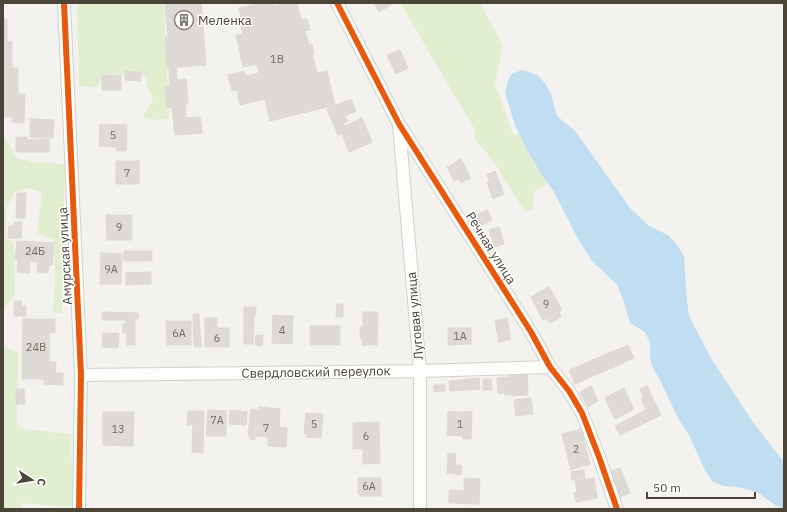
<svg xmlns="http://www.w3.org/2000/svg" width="787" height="512" font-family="'IBM Plex Sans',sans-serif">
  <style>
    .green { fill: #e1eecf }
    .water { fill: #c0ddf1 }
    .building { fill: #dedbd6; stroke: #dcd9d4 }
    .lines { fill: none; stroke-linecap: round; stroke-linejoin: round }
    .street-casing { stroke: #d2d0cb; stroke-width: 14 }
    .street { stroke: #fdfdfc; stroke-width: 12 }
    .cycleway-casing { stroke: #fff; stroke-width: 8 }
    .cycleway { stroke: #e8590c; stroke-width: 6 }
    .labels { text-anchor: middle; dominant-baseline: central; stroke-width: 3; stroke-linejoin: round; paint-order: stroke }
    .number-label { font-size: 11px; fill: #706a61 }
    .poi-label { font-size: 13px; fill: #4b4439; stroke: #fff; text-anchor: start }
    .street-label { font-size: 13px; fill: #4b4439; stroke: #fff }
  </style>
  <rect width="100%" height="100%" fill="#f4f2ee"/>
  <path class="green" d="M77,3H164L169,118C161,119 150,122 143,116L153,99L147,87V76L103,74L98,87L79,86Z
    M400,3H480L503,45L495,83L513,134L551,138L557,176L534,192L533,209L525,212L492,159L476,141L474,128Z
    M3,134L17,158L33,162L65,164L62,314L53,312L55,280L54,240L37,233L42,192L28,188L15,192L6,208V238L14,244L15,295L3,309Z
    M3,346L18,352L17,423L24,429L71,434L73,507L21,503V509H3Z"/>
  <path class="water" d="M522,70L537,75L545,83L551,94L557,116L576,132L630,208L649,226L668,235L677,245L684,256L687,301L689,316L712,360L755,425L784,462V509L775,505L757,492L738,487L724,486L713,482L705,470L689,435L678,418L660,380L653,368L650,358V343L645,332L630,323L624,302L617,285L592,261L577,237L554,192L542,175L527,150L515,125L505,93L508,80L512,74Z"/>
  <path class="building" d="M165,3H201L206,65L167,68L165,37H168Z
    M261,3H272L273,6L287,3H297L301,20L307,19L310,30L305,31L309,45L312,44L314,53H312L317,73L327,71L335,105L270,121L265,99L240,105L237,90L232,91L228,75L244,71L246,76L259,73L257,64L243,67L236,35L243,34L239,18H241L239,8Z
    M374,3H394L379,12Z
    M3,19H7V41L12,42V68H18V94H25L24,123L12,122V117H3Z
    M400,50L408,68L396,74L387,55Z
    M176,67L177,80L186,79L188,104L185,105L186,118L200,117L202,133L175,135L172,107L167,108L165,86H170L169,68Z
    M125,71L141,72V81L125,80Z
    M102,75L121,76V90H102Z
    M351,99L356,111L345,116L348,121L343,123L345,126L362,118L372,142L349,152L342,134L338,135L327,109Z
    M30,119L54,120L53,138L30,137Z
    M100,124L127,125L126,151H116L117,147L99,146Z
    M16,137H27V140L49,139V152H16Z
    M461,159L471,178L461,183L458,179L454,181L447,167Z
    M116,161H139V184H116Z
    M495,171L504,194L493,199L487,182L490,181L487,175Z
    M17,193H26L25,218H16Z
    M487,210L492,220L476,228L471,218Z
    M106,215H132V240H107Z
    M14,222H22L21,238H8L9,226H14Z
    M499,227L504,244L494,247L489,230Z
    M17,241L54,243L52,265H49L48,273L37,272L38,262H30L29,273L17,272L18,259H15Z
    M124,251H152V261H124Z
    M101,253L122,254L121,284H100Z
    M151,272V284L126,285V273Z
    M549,287L562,310L559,312L561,317L550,323L547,318L543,320L531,297Z
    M14,301H22L21,306H26V316H14Z
    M337,304H343V317H336Z
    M244,307H256V315H254L253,344H244Z
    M102,312L139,313L138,319H135V345H127V333H123V324H126V320H102Z
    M363,312H378L377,345H362V337H360V327H363Z
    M193,314H199L201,347H194Z
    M273,315L293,316L292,344L272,343Z
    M205,318H217V328H229V347H205Z
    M507,318L511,339L499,342L495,321Z
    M23,319H55V333L49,332V362H56L55,373H63V385L44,384V379H22Z
    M166,321H191V345H167Z
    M310,326H340V345H310Z
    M448,328H471V344L448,345Z
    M103,333H119L118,348L102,347Z
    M256,335H263L262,346L255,345Z
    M628,345L634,358L575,384L569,370Z
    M527,373L528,395L513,396V395H505V393H498L497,378L509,377V374Z
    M479,378L480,389L450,391L449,381Z
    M483,379H491L492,390H483Z
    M434,385H445V391L434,392Z
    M591,386L598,401L588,407L580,392Z
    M647,386L661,415L620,435L615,426L646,410L641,399L644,398L640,389Z
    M624,388L634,409L615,419L605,398Z
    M16,389H24L25,404H16Z
    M531,398L533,414L516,416L514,400Z
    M259,407L280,409L279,427L287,428L286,447L268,446V437L255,436V440L250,439V436L248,435L251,409L259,410Z
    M208,410L226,411V436H206Z
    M230,410L247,412L246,425L229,424Z
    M188,411H204L203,453L192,452L193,425H187Z
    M103,412H134L133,446L103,445Z
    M448,412H472L471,439H463V436L447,435Z
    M306,413L323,414L321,438L307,437L308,434H304Z
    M379,422L380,463L363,464V449H353V423Z
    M581,429L590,464L571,470L562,434Z
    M448,453L456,454L455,465H462L461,475L447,473Z
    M620,468L630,493L620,497L610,472Z
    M584,470L585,478L572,480L571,472Z
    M358,478H381V496H360V493H358Z
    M464,478L480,479L479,504L449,503V490L464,491Z
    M594,478L597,498L576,502L574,493L577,492L575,481Z"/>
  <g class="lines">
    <defs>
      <path id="street" d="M64,3L81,375L79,509
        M337,3L399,124L531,332L550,367L569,391L582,413L599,457L617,509
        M399,125L420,371V509
        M81,375L420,371L550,367"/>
    </defs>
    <use href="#street" class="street-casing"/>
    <use href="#street" class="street"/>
    <defs>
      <path id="cycleway" d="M64,3L81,375L79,509
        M337,3L399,124L531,332L550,367L569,391L582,413L599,457L617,509"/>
    </defs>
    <use href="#cycleway" class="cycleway-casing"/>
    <use href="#cycleway" class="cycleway"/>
  </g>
  <defs>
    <symbol id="building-ring" viewBox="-11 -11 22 22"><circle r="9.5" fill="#fff" stroke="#868178" stroke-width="1.5"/><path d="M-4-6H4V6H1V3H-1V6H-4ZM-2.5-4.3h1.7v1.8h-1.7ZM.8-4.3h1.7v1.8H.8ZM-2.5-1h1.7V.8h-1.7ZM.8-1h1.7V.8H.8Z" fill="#868178"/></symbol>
  </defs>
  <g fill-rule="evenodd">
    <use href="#building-ring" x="173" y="9" width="22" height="22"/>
  </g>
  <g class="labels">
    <g class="number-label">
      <text x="277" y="59">1В</text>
      <text x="113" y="135">5</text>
      <text x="127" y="173">7</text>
      <text x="119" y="227">9</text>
      <text x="35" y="251">24Б</text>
      <text x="111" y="269">9А</text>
      <text x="546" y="304">9</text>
      <text x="282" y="330">4</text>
      <text x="179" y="333">6А</text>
      <text x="460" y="336">1А</text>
      <text x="217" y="338">6</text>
      <text x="36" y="347">24В</text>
      <text x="217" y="420">7А</text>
      <text x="314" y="424">5</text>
      <text x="460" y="424">1</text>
      <text x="266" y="428">7</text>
      <text x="118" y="429">13</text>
      <text x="366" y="436">6</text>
      <text x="576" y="449">2</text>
      <text x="369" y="486">6А</text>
    </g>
    <g class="poi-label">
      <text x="198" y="20">Меленка</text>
    </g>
    <g class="street-label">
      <text transform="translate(491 248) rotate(58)">Речная улица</text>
      <text transform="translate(65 256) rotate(-93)">Амурская улица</text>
      <text transform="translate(415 316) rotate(-95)">Луговая улица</text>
      <text transform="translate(316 372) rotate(-1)">Свердловский переулок</text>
    </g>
  </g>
  <rect width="787" height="512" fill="none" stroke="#4b4439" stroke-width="8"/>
  <g transform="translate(32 480) rotate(102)" stroke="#ffffff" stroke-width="3" paint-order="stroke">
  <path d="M0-3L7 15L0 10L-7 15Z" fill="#4b4439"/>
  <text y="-6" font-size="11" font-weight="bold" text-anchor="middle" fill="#4b4439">С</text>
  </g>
  <path d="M647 492v6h108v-6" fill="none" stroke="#4b4439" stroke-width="2"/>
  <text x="653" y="492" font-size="12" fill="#4b4439" stroke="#ffffff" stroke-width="3" paint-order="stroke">50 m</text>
</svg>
